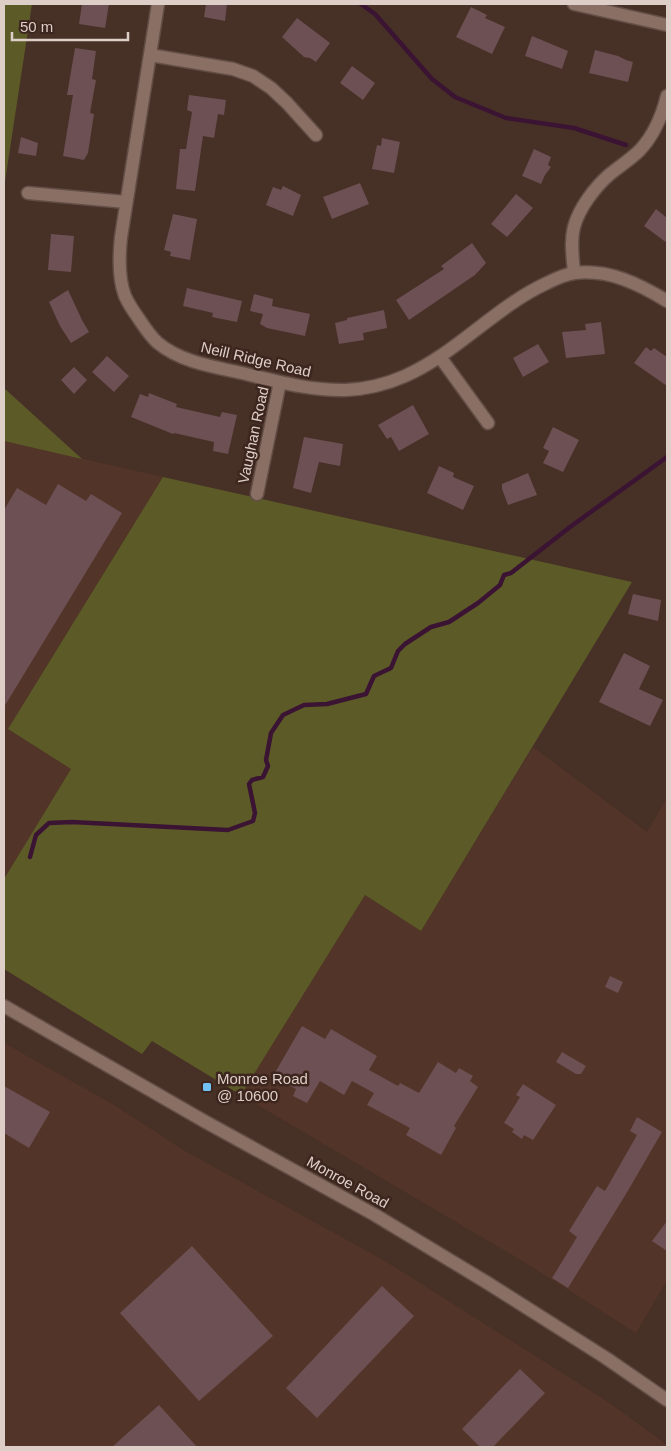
<svg xmlns="http://www.w3.org/2000/svg" width="671" height="1451" font-family="Arial,sans-serif">
  <style>
    .built { fill: #533428 }
    .green { fill: #5c5b28 }
    .lines { fill: none; stroke-linecap: round; stroke-linejoin: round }
    .stream { stroke: #3c1433; stroke-width: 4.5 }
    .building { fill: #6c5054 }
    .minor-casing { stroke: #624e46; stroke-width: 15 }
    .secondary-casing { stroke: #624e46; stroke-width: 15 }
    .minor { stroke: #8a6f64; stroke-width: 12 }
    .secondary { stroke: #8a6f64; stroke-width: 12 }
    .poi-dot { fill: #72c1f5; stroke: #3d261d; stroke-width: 2 }
    .labels { text-anchor: middle; dominant-baseline: central; stroke-width: 5; stroke-linejoin: round; paint-order: stroke }
    .street-label { font-size: 15px; fill: #decec8; stroke: #3d261d }
    .poi-label { font-size: 15px; fill: #decec8; stroke: #3d261d; text-anchor: start }
  </style>
  <rect width="100%" height="100%" fill="#473026"/>
  <path class="built" d="M4,441L163,477L8,729L71,769L4,879Z
    M533,747L647,832L667,798V1280L636,1333L529,1265L241,1095L365,895L421,931Z
    M4,1043L114,1105L185,1151L385,1261L608,1402L667,1445V1447H4Z"/>
  <path class="green" d="M4,4H32L4,188Z
    M4,388L82,459L4,441Z
    M163,477L632,582L421,931L365,895L241,1095L152,1041L142,1054L4,969V879L71,769L8,729Z"/>
  <g class="lines">
    <path class="stream" d="M361,4L375,14L432,79L455,97L506,118L574,128L626,145
      M30,857L36,835L49,823L72,822L228,830L253,821L255,813L249,784L252,780L263,777L268,766L266,760L271,733L283,715L304,705L327,704L366,694L374,676L391,668L398,651L405,644L431,627L449,622L478,603L500,585L504,575L511,573L570,527L667,457"/>
  </g>
  <path class="building" d="M82,4H109L105,28L79,24Z
    M206,4H227L225,21L204,17Z
    M471,7L487,15L485,18L505,27L492,54L456,37Z
    M297,18L330,43L316,62L310,58L304,57L282,37Z
    M532,36L568,51L562,69L525,56Z
    M75,48L96,51L92,79L96,80L90,113L94,114L88,153L84,160L63,156L73,95H67Z
    M595,50L618,56L626,60L633,62L628,82L589,73Z
    M352,66L375,83L363,100L340,83Z
    M189,95L226,100L224,115L218,114L214,138L203,136L195,191L176,189L180,149H186L192,112L187,110Z
    M21,137L38,143L36,156L18,153Z
    M382,138L400,142L394,173L372,169L377,145L381,146Z
    M534,149L551,157L548,165L551,167L545,175L541,184L522,176Z
    M360,183L369,204L332,219L323,197Z
    M283,186L301,195L293,216L266,205L273,187L281,190Z
    M516,194L533,208L507,237L491,224Z
    M656,209L667,218V243L644,226Z
    M173,214L197,219L190,260L170,256L171,252L164,250Z
    M51,234L74,236L71,272L48,270Z
    M472,243L486,263L475,275L409,320L396,300L444,269L441,266Z
    M187,288L242,301L237,322L212,317L213,313L183,306Z
    M68,290L82,320L89,332L71,343L60,326L49,302Z
    M254,294L273,299L272,306L310,314L305,336L267,328L260,324L263,314L250,311Z
    M384,310L387,328L363,333L364,340L339,344L335,323L347,320V318Z
    M601,322L605,354L566,358L562,332L586,330L585,324Z
    M538,344L549,362L523,377L513,358Z
    M646,347L651,351L654,348L667,357V386L634,363Z
    M107,356L129,376L114,392L92,372Z
    M74,367L87,380L74,394L61,380Z
    M149,393L177,404L176,407L220,417L222,412L237,415L228,454L213,451L214,442L174,433L173,434L131,417L140,394L148,397Z
    M413,405L429,434L399,451L391,437L387,439L378,425Z
    M553,427L579,440L563,472L543,463L549,451L543,448Z
    M304,437L343,444L340,466L319,462L311,493L293,488Z
    M439,466L454,473L453,477L474,486L463,510L427,493Z
    M528,473L537,495L508,505L502,489V484Z
    M58,484L86,501L91,494L122,513L4,707V510L17,488L46,505Z
    M633,594L661,600L658,621L628,614Z
    M624,653L650,666L639,689L663,700L650,726L599,702Z
    M610,976L623,982L618,993L605,987Z
    M302,1026L325,1039L331,1029L377,1056L369,1070L398,1086L400,1083L419,1093L438,1062L456,1073L459,1068L473,1076L470,1081L478,1087L454,1126L456,1128L441,1155L406,1135L410,1128L367,1105L374,1093L352,1081L344,1095L320,1081L307,1103L293,1096L296,1089L273,1076Z
    M562,1052L586,1066L581,1074H576L556,1062Z
    M523,1084L556,1105L533,1140L524,1135L522,1139L512,1132L514,1129L504,1123L520,1097L516,1095Z
    M4,1086L50,1112L29,1148L4,1133Z
    M637,1117L662,1132L626,1194L568,1288L552,1278L577,1237L569,1231L597,1186L605,1191L637,1135L630,1131Z
    M667,1221V1251L652,1241Z
    M192,1246L273,1336L199,1401L120,1313Z
    M382,1286L414,1316L317,1418L286,1388Z
    M520,1369L545,1393L493,1447H480L462,1429Z
    M159,1405L197,1447H112Z"/>
  <g class="lines">
    <defs>
      <path id="minor" d="M158,4L121,237C119,256 118,278 125,296C129,305 134,312 139,319C145,328 150,336 158,343C182,363 216,367 246,374C279,382 312,391 346,390C366,389 387,384 405,376C457,353 495,307 547,283C555,279 565,274 575,273C609,269 639,284 667,301
        M574,4L667,25
        M150,55L233,69L253,76L271,88L287,103L316,135
        M28,193L126,202
        M574,273C573,258 570,242 574,227C579,208 595,187 610,174C620,166 631,159 640,150C654,135 662,116 667,96
        M440,357L488,423
        M257,494L280,382"/>
      <path id="secondary" d="M4,1006L204,1121L375,1215L486,1282L606,1358L667,1400"/>
    </defs>
    <use href="#minor" class="minor-casing"/>
    <use href="#secondary" class="secondary-casing"/>
    <use href="#minor" class="minor"/>
    <use href="#secondary" class="secondary"/>
  </g>
  <rect class="poi-dot" x="202" y="1082" width="10" height="10" rx="2.5"/>
  <g class="labels">
    <g class="street-label">
      <text transform="translate(256 359) rotate(13)">Neill Ridge Road</text>
      <text transform="translate(253 435) rotate(-78)">Vaughan Road</text>
      <text transform="translate(348 1182) rotate(29)">Monroe Road</text>
    </g>
    <g class="poi-label">
      <text x="217" y="1078">Monroe Road<tspan x="217" dy="17">@ 10600</tspan></text>
    </g>
  </g>
  <rect width="671" height="1451" fill="none" stroke="#decec8" stroke-width="10"/>
  <path d="M12 32v8h116v-8" fill="none" stroke="#decec8" stroke-width="2.5"/>
  <text x="20" y="32" font-size="15" fill="#decec8" stroke="#3d261d" stroke-width="4" paint-order="stroke">50 m</text>
</svg>
